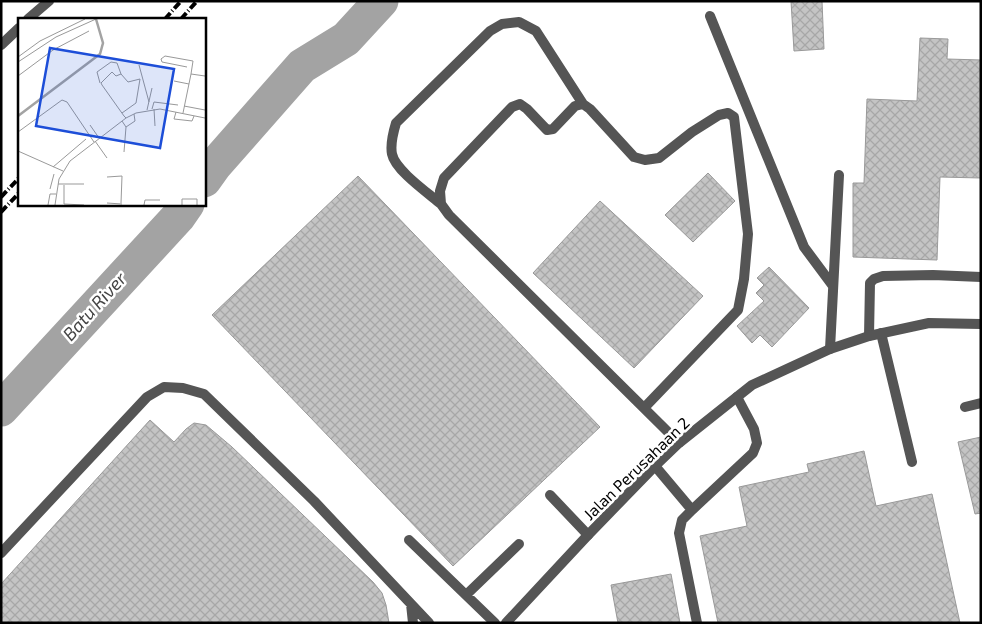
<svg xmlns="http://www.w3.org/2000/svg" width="982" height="624" font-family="'Exo 2',sans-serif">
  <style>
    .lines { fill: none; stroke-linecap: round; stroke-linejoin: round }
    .river { stroke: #a3a3a3; stroke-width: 35 }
    .building { fill: url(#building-cross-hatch); stroke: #999 }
    .lane { stroke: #555; stroke-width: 10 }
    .street { stroke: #555; stroke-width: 10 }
    .rail { stroke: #000; stroke-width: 4; stroke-dasharray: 8 2.5 1 2.5; stroke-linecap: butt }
    .labels { text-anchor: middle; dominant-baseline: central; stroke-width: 5; stroke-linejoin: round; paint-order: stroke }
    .street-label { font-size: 16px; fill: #000; stroke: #fff }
    .water-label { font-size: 18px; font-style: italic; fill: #444; stroke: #fff }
    .inset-river { fill: none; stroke: #a3a3a3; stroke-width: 2.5 }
    .inset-road { fill: none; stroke: #999; stroke-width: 1 }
    .view { fill: #1d4ed8; fill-opacity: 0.15; stroke: #1d4ed8; stroke-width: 2.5 }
    .inset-edge { fill: none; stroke: #000; stroke-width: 2.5 }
  </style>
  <defs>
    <pattern id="building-cross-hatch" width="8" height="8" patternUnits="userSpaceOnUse" patternTransform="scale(1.25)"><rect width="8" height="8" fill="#c4c4c4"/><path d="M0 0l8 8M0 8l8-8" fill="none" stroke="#a7a7a7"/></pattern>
  </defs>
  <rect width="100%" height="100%" fill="#fff"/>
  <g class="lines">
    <path class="river" d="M204,180L214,166L302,66L346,39L381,1
      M1,409L178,217L187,204"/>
  </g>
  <path class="building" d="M791,1H822L824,49L794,51Z
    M920,38L948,39L947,59L981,60V178L940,177L937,260L853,257V183H864L867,99L917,101Z
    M708,173L735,201L693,242L665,215Z
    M358,176L600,427L453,566L212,315Z
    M600,201L703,296L634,368L533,273Z
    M769,267L809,308L772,347L760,335L752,343L737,326L764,301L756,293L764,285L757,278Z
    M150,420L174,442L186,429L194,423L206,425L232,447L373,582L382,593L386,605L389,623H1V584Z
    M981,437V513L975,514L958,442Z
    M864,451L876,506L932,494L960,623H718L700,536L747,526L739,487L809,472L807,464Z
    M671,574L680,623H618L611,585Z"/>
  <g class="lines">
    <path class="lane" d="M710,16L804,247L833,286
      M28,19L49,1
      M1,45L19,28
      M441,204C428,193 395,170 392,154C390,144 393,133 396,123L490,31L502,24L519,22L536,31L583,104
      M881,333L912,462
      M869,336L870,283L874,279L883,276L933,275L981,277
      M830,349L839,175
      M965,407L981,403
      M644,408L738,310L744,279L748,234L734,117L728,113L719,115L692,132L659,158L645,160L634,157L590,109L583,104L575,106L553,129L547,130L527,109L520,104L512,107L444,178L440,191L441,204L449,215L661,425L679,443
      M655,466L692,510L753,453L757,443L754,429L737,397
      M550,495L588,535
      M692,510L682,520L679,533L697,623
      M409,540L495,623
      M1,553L147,397L164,387L183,388L204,394L314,501L429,623
      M466,595L519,544
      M411,604L413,623"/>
    <path class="street" d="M506,623L588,535L655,466L679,443L752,385L830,349L869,336L929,323L981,324"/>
    <path class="rail" d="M165,19L181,1
      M181,19L197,1
      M1,197L19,178
      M1,212L19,193"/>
  </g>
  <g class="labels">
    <g class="street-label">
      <text transform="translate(636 468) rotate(-44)">Jalan Perusahaan 2</text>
    </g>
    <g class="water-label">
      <text transform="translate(94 306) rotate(-48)">Batu River</text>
    </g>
  </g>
  <g transform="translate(18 18)">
    <rect width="188" height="188" fill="#fff"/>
    <path class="inset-river" d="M0,98L82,36L85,25L78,1"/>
    <path class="inset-road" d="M0,39L22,23L67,1M0,44L38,19L78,1M121,47L131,84M169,49L144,44L143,41L147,38L175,43L173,56M0,58L35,32L71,13M156,63L171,66M82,65L79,54L93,44L99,45L103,56M166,88L187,92M134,91L136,84L160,87M136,91L137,108M129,92L134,70M158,94L156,101L174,103L176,98M104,95L118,85L122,61L110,64L103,56L98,58L94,54L83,65L84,67L106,98L108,100M165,95L173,56L187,58M104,103L108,109L117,103L116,96M72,107L81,120M0,114L44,82L49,84L76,124M77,123L89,140M0,133L45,153M106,134L108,109M35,149L68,121M89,159L104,158L103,185M40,166H66M46,167V186L66,187M32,171L36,156M89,185L104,186M30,187L32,176H38M37,187L41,161L52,143L108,100L118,95L142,91L187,100M126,187L127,182H142M164,187V181H179V187"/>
    <path class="view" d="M32,30L156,51L142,130L18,108Z"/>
    <rect width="188" height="188" class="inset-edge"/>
  </g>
  <rect width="982" height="624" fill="none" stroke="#000000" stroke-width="5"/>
</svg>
